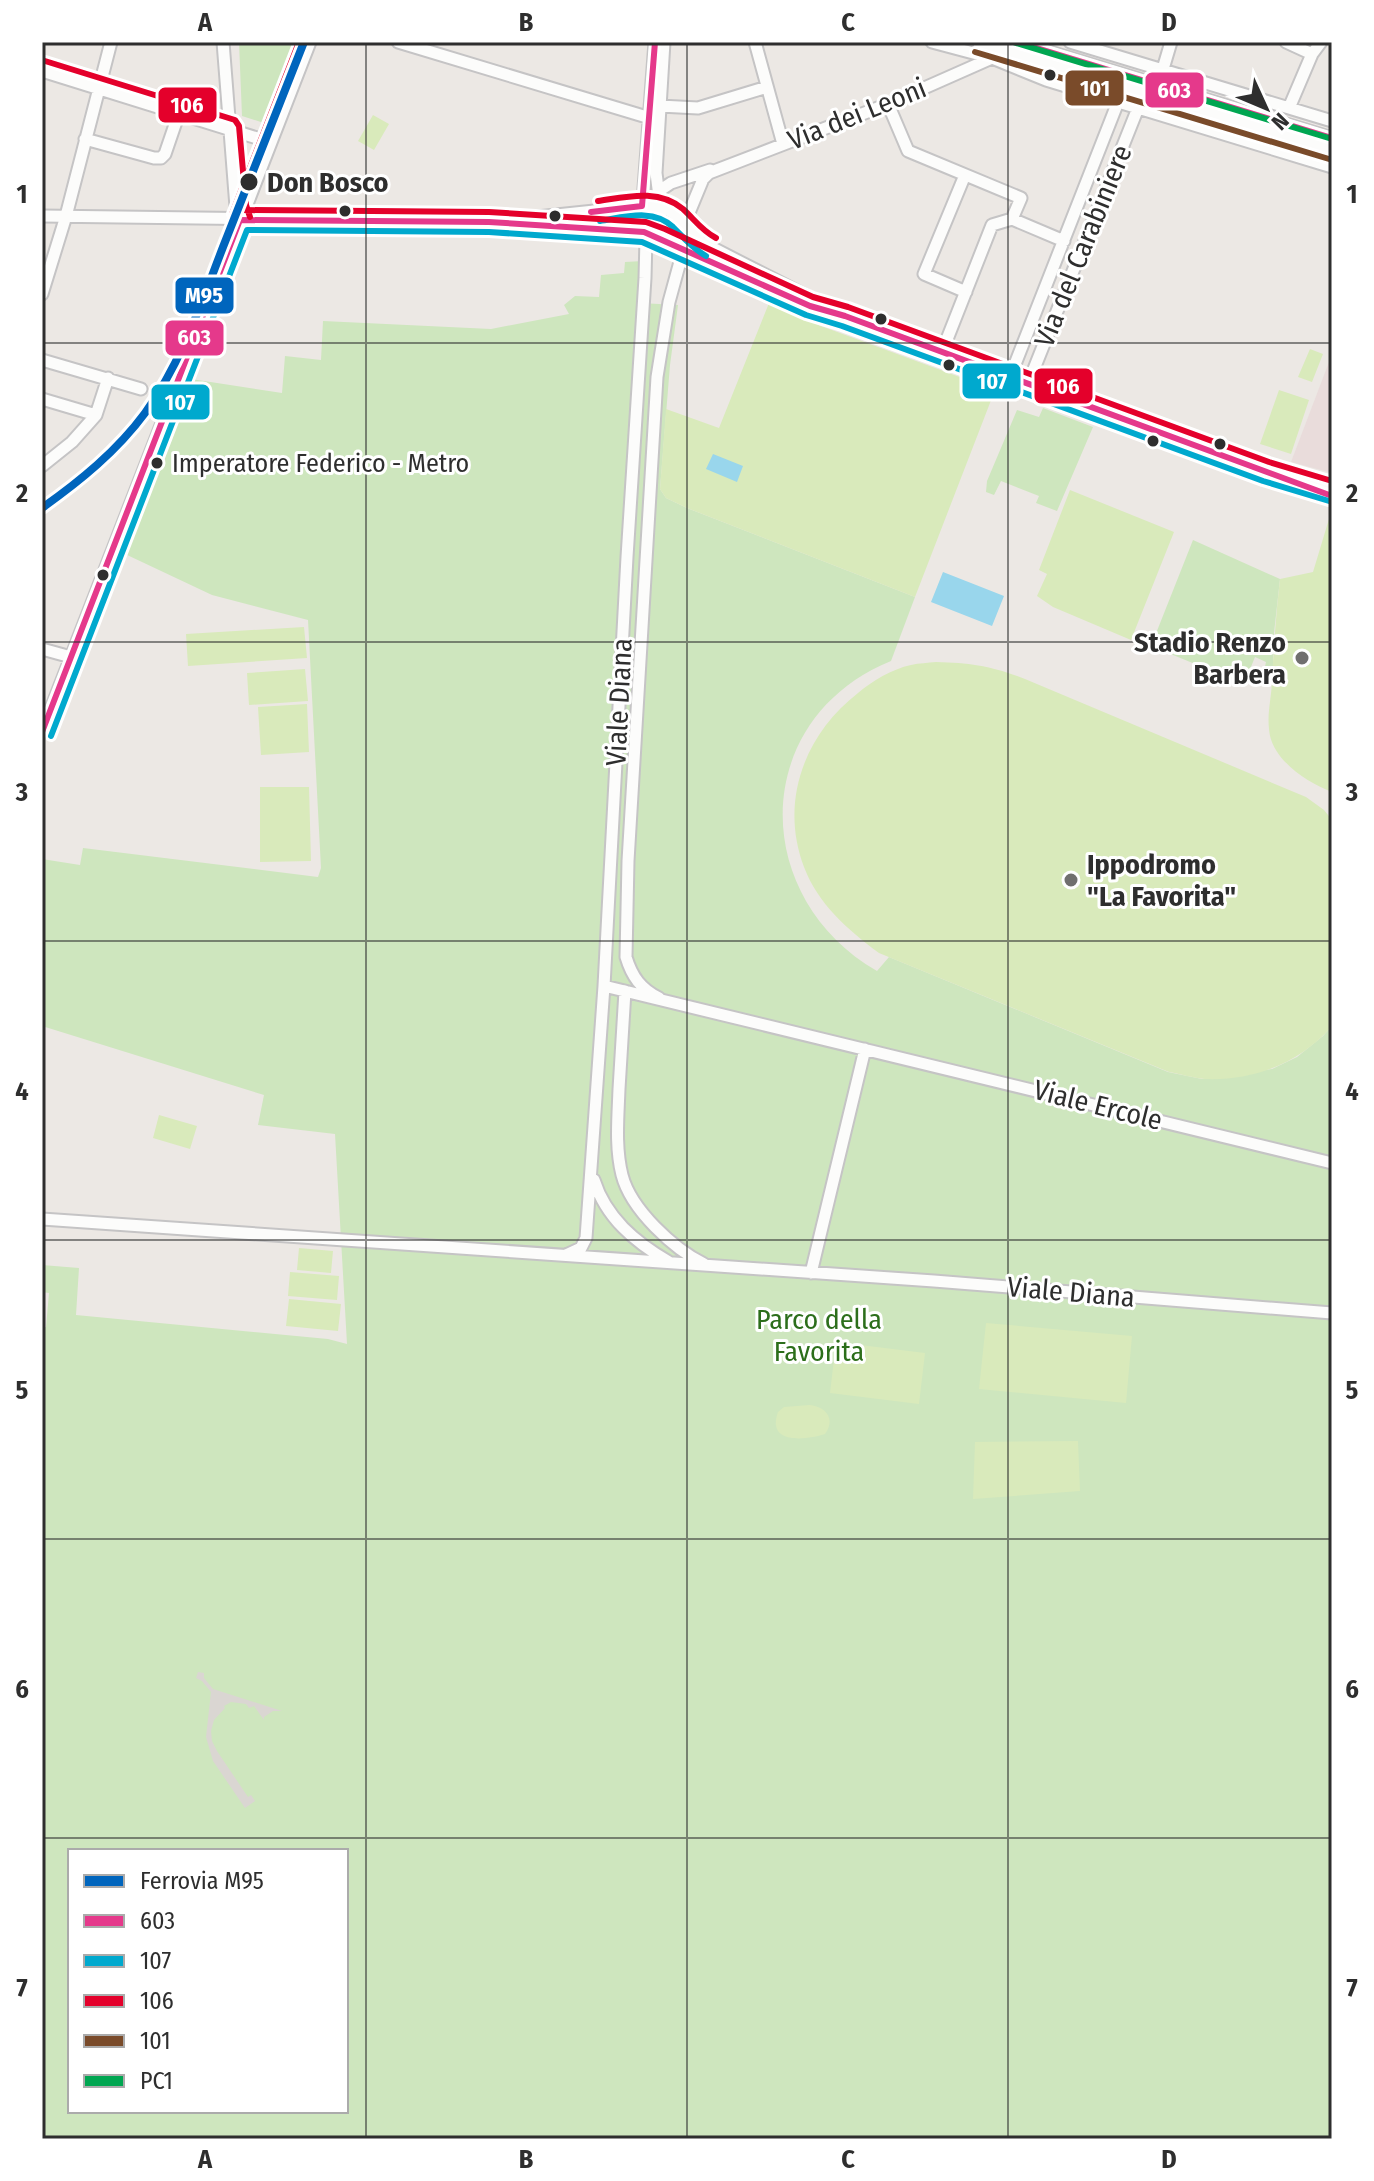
<svg xmlns="http://www.w3.org/2000/svg" width="1374" height="2181" font-family="'Fira Sans Condensed',sans-serif">
  <style>
    .medical { fill: #e9dcdb }
    .green { fill: #cee6be; fill-rule: evenodd }
    .pitch { fill: #d9eabb }
    .plaza { fill: #dad6d2 }
    .water { fill: #99d6ec }
    .lines { fill: none; stroke-linecap: round; stroke-linejoin: round }
    .minor-casing { stroke: #c5c4c5; stroke-width: 15 }
    .minor { stroke: #fcfcfb; stroke-width: 11 }
    .bus-1-casing { stroke: #fff; stroke-width: 12 }
    .bus-2-casing { stroke: #fff; stroke-width: 12 }
    .bus-3-casing { stroke: #fff; stroke-width: 12 }
    .bus-4-casing { stroke: #fff; stroke-width: 12 }
    .bus-5-casing { stroke: #fff; stroke-width: 12 }
    .bus-1 { stroke: #e5398b; stroke-width: 6 }
    .bus-2 { stroke: #00a9ce; stroke-width: 6 }
    .bus-3 { stroke: #e4002b; stroke-width: 6 }
    .bus-4 { stroke: #7a4b2a; stroke-width: 6 }
    .bus-5 { stroke: #00a651; stroke-width: 6 }
    .rail-1-casing { stroke: #fff; stroke-width: 14 }
    .rail-1 { stroke: #0065bd; stroke-width: 8 }
    .grid { fill: none; stroke: #2e2e2e; stroke-width: 2; stroke-opacity: 0.55 }
    .bus-dot { fill: #2e2e2e; stroke: #fff; stroke-width: 3 }
    .poi-dot { fill: #706f6e; stroke: #fff; stroke-width: 3 }
    .labels { text-anchor: middle; dominant-baseline: central; stroke-width: 6; stroke-linejoin: round; paint-order: stroke }
    .bus-label { font-size: 26px; fill: #2e2e2e; stroke: #fff; text-anchor: start }
    .street-label { font-size: 28px; fill: #2e2e2e; stroke: #fff }
    .stop-label { font-size: 28px; font-weight: bold; fill: #2e2e2e; stroke: #fff; text-anchor: start }
    .poi-label { font-size: 28px; font-weight: bold; fill: #2e2e2e; stroke: #fff; text-anchor: end }
    .park-label { font-size: 28px; fill: #2c6e1b; stroke: #fff }
    .line-badge { stroke: #fff; stroke-width: 3 }
    .badge-label { font-size: 22px; text-anchor: middle; font-weight: bold; fill: #fff }
    .neatline { fill: none; stroke: #2e2e2e; stroke-width: 3 }
    .grid-label { font-size: 26px; text-anchor: middle; font-weight: bold; fill: #2e2e2e }
  </style>
  <rect width="100%" height="100%" fill="#ece8e4"/>
  <path class="medical" d="M1332,354V473L1291,462Z"/>
  <path class="green" d="M239,42H295L264,123L242,116Z
    M637,214V226L547,221Z
    M643,261L640,303L678,305L670,365L660,489L666,498L687,508L915,597L891,661C749,719 749,897 877,971L889,957L1168,1072L1202,1079L1272,1069L1297,1057L1323,1036L1332,1026V2139H42V1328L46,1327L49,1293L42,1292V1265L79,1268L76,1315L328,1339L347,1344L335,1134L258,1125L264,1095L42,1026V859L80,865L83,848L318,877L321,868L308,620L212,595L125,554L191,379L282,393L285,356L321,360L323,321L491,329L569,314L564,305L575,296L599,297L601,275L624,273L625,262ZM70,1851H346V2111H70Z
    M1043,408L1093,427L1057,511L1036,503L1039,496L1001,481L994,495L986,492L987,481L1017,410L1039,417Z
    M1193,540L1280,579L1273,642V674L1264,671L1266,662L1255,657L1244,684L1151,646Z"/>
  <path class="pitch" d="M373,115L389,124L374,150L358,141Z
    M769,303L821,326L995,390L915,597L687,508L666,498L660,489L666,409L719,428Z
    M1310,349L1323,354L1312,382L1298,377Z
    M1279,390L1309,400L1291,454L1260,444Z
    M1070,490L1174,532L1131,640L1053,607L1037,596L1047,574L1039,570Z
    M1332,509V792C1306,782 1271,759 1269,729C1267,712 1272,695 1272,679C1274,645 1276,612 1280,579L1313,572Z
    M304,627L307,658L188,666L186,634Z
    M936,662C971,663 992,666 1025,679L1306,797L1324,810L1332,820V1026C1300,1063 1254,1081 1205,1079C1193,1078 1180,1074 1169,1072L879,953C848,930 818,904 804,867C779,801 805,734 858,693C872,681 892,669 911,665C919,663 928,663 936,662Z
    M305,669L308,701L249,705L247,673Z
    M307,704L309,752L261,755L258,707Z
    M260,787H309L311,861L260,862Z
    M159,1115L197,1126L190,1149L153,1138Z
    M299,1248L333,1251L331,1273L297,1270Z
    M290,1272L339,1276L337,1300L288,1296Z
    M289,1299L341,1304L338,1331L286,1326Z
    M986,1323L1132,1336L1126,1403L979,1389Z
    M836,1342L925,1353L919,1404L830,1393Z
    M810,1405C826,1407 836,1419 825,1434C806,1440 766,1445 778,1412L784,1407Z
    M1078,1441L1080,1491L973,1499L975,1442Z"/>
  <path class="plaza" d="M198,1672L204,1673V1678L213,1689L282,1711H273L264,1717V1720L254,1706L249,1708L246,1704L231,1702L224,1706L225,1708L214,1720L211,1731L212,1741L217,1751L248,1797L251,1795L255,1801L245,1808L213,1761L206,1737L211,1692L202,1681L196,1678Z"/>
  <path class="water" d="M713,454L743,466L737,482L706,469Z
    M943,572L1004,596L992,626L931,602Z"/>
  <g class="lines">
    <defs>
      <path id="minor" d="M223,42L236,207L240,220
        M398,42L650,118
        M755,42L783,144
        M932,42L992,58L1046,80L1332,167
        M978,42L1332,149
        M1017,42L1332,138
        M1070,42L1332,121
        M1286,42L1312,54
        M1163,69L1171,42
        M42,71L270,142
        M888,104L908,151L1021,198L1012,219L992,225L942,352
        M660,106L698,108L767,87
        M1289,108L1312,54L1321,42
        M85,139L154,158H161L165,154L179,113
        M965,175L924,274L966,292
        M659,191L671,183L710,170
        M42,216L489,222L644,232L661,238L779,293L810,306L845,316L1266,472L1332,491
        M518,219L642,206H661L673,213L701,242L826,306
        M1012,219L1064,241
        M644,232L654,226L661,212L656,173L664,42
        M42,294L66,216L111,42
        M42,360L141,389
        M1010,377L1118,102
        M1028,384L1138,108
        M42,399L96,415
        M42,466L72,442L96,415L108,378
        M42,649L71,657
        M42,732L310,42
        M604,986L1332,1163
        M625,991C623,1024 621,1056 619,1089C618,1118 615,1147 622,1175C631,1210 674,1249 704,1264
        M659,998C641,989 632,977 626,957L628,861L657,377L669,302L681,258L684,225L703,179L709,173L888,104L992,58
        M594,1180C606,1218 635,1242 669,1262
        M42,1219L934,1281L1332,1313
        M566,1255L581,1248L586,1238L604,986L627,557L645,278L646,238L642,225V214L655,42
        M811,1273L865,1049"/>
    </defs>
    <use href="#minor" class="minor-casing"/>
    <use href="#minor" class="minor"/>
    <defs>
      <path id="bus-1" d="M1017,42L1332,138
        M591,212L642,206L655,42
        M42,732L240,220L489,222L644,232L810,306L845,316L1332,496"/>
      <path id="bus-2" d="M600,221C625,217 653,208 673,227C684,238 692,248 706,256
        M51,736L247,230L489,232L642,242L806,315L842,326L1263,481L1329,501"/>
      <path id="bus-3" d="M45,61L235,120L239,126L246,205L250,217
        M598,201C626,197 658,188 683,209C694,219 702,231 716,238
        M240,210L489,212L646,222L665,229L813,297L848,307L1269,462L1332,481
        M232,214L299,42"/>
      <path id="bus-4" d="M975,52L1329,159"/>
      <path id="bus-5" d="M1013,42L1332,139"/>
    </defs>
    <use href="#bus-1" class="bus-1-casing"/>
    <use href="#bus-2" class="bus-2-casing"/>
    <use href="#bus-3" class="bus-3-casing"/>
    <use href="#bus-4" class="bus-4-casing"/>
    <use href="#bus-5" class="bus-5-casing"/>
    <use href="#bus-1" class="bus-1"/>
    <use href="#bus-2" class="bus-2"/>
    <use href="#bus-3" class="bus-3"/>
    <use href="#bus-4" class="bus-4"/>
    <use href="#bus-5" class="bus-5"/>
    <defs>
      <path id="rail-1" d="M42,508C80,481 117,451 145,413C181,363 201,304 223,247C250,179 277,110 304,42"/>
    </defs>
    <use href="#rail-1" class="rail-1-casing"/>
    <use href="#rail-1" class="rail-1"/>
  </g>
  <path class="grid" d="M366,42V2139M687,42V2139M1008,42V2139M42,343H1332M42,642H1332M42,941H1332M42,1240H1332M42,1539H1332M42,1838H1332"/>
  <g class="bus-dot">
    <circle cx="1050" cy="75" r="7"/>
    <circle cx="249" cy="182" r="10"/>
    <circle cx="345" cy="211" r="7"/>
    <circle cx="555" cy="216" r="7"/>
    <circle cx="881" cy="319" r="7"/>
    <circle cx="949" cy="365" r="7"/>
    <circle cx="1153" cy="441" r="7"/>
    <circle cx="1220" cy="444" r="7"/>
    <circle cx="157" cy="463" r="7"/>
    <circle cx="103" cy="575" r="7"/>
  </g>
  <g class="poi-dot">
    <circle cx="1302" cy="658" r="8"/>
    <circle cx="1071" cy="880" r="8"/>
  </g>
  <g class="labels">
    <g class="bus-label">
      <text x="172" y="463">Imperatore Federico - Metro</text>
    </g>
    <g class="street-label">
      <text transform="translate(857 114) rotate(-22)">Via dei Leoni</text>
      <text transform="translate(1083 246) rotate(-68)">Via del Carabiniere</text>
      <text transform="translate(619 702) rotate(-87)">Viale Diana</text>
      <text transform="translate(1098 1105) rotate(14)">Viale Ercole</text>
      <text transform="translate(1071 1292) rotate(5)">Viale Diana</text>
    </g>
    <g class="stop-label">
      <text x="267" y="182">Don Bosco</text>
    </g>
    <g class="poi-label">
      <text x="1286" y="642">Stadio Renzo<tspan x="1286" dy="32">Barbera</tspan></text>
      <text x="1087" y="864" text-anchor="start">Ippodromo<tspan x="1087" dy="32">"La Favorita"</tspan></text>
    </g>
    <g class="park-label">
      <text x="819" y="1319">Parco della<tspan x="819" dy="32">Favorita</tspan></text>
    </g>
  </g>
  <g class="line-badge">
    <rect x="1064" y="69" width="61" height="38" rx="8" fill="#7a4b2a"/>
    <rect x="1144" y="71" width="61" height="38" rx="8" fill="#e5398b"/>
    <rect x="157" y="86" width="61" height="38" rx="8" fill="#e4002b"/>
    <rect x="174" y="276" width="61" height="39" rx="8" fill="#0065bd"/>
    <rect x="164" y="319" width="61" height="38" rx="8" fill="#e5398b"/>
    <rect x="961" y="362" width="61" height="38" rx="8" fill="#00a9ce"/>
    <rect x="1033" y="367" width="61" height="38" rx="8" fill="#e4002b"/>
    <rect x="150" y="383" width="61" height="38" rx="8" fill="#00a9ce"/>
  </g>
  <g class="badge-label">
    <text x="1095" y="96">101</text>
    <text x="1174" y="98">603</text>
    <text x="187" y="113">106</text>
    <text x="204" y="303">M95</text>
    <text x="194" y="345">603</text>
    <text x="992" y="389">107</text>
    <text x="1063" y="394">106</text>
    <text x="180" y="410">107</text>
  </g>
  <rect width="1374" height="2181" fill="none" stroke="#ffffff" stroke-width="88"/>
  <rect x="68" y="1849" width="280" height="264" fill="#ffffff" stroke="#ababab" stroke-width="2"/>
  <rect x="84" y="1875" width="40" height="12" fill="#0065bd" stroke="#ababab" stroke-width="2"/>
  <text x="140" y="1889" font-size="24" fill="#2e2e2e">Ferrovia M95</text>
  <rect x="84" y="1915" width="40" height="12" fill="#e5398b" stroke="#ababab" stroke-width="2"/>
  <text x="140" y="1929" font-size="24" fill="#2e2e2e">603</text>
  <rect x="84" y="1955" width="40" height="12" fill="#00a9ce" stroke="#ababab" stroke-width="2"/>
  <text x="140" y="1969" font-size="24" fill="#2e2e2e">107</text>
  <rect x="84" y="1995" width="40" height="12" fill="#e4002b" stroke="#ababab" stroke-width="2"/>
  <text x="140" y="2009" font-size="24" fill="#2e2e2e">106</text>
  <rect x="84" y="2035" width="40" height="12" fill="#7a4b2a" stroke="#ababab" stroke-width="2"/>
  <text x="140" y="2049" font-size="24" fill="#2e2e2e">101</text>
  <rect x="84" y="2075" width="40" height="12" fill="#00a651" stroke="#ababab" stroke-width="2"/>
  <text x="140" y="2089" font-size="24" fill="#2e2e2e">PC1</text>
  <g transform="translate(1266 108) rotate(134)" stroke="#ffffff" stroke-width="6" paint-order="stroke">
  <path d="M0-6L14 30L0 20L-14 30Z" fill="#2e2e2e"/>
  <text y="-12" font-size="22" font-weight="bold" text-anchor="middle" fill="#2e2e2e">N</text>
  </g>
  <rect x="44" y="44" width="1286" height="2093" class="neatline"/>
  <g class="grid-label">
    <text x="205" y="31">A</text>
    <text x="526" y="31">B</text>
    <text x="848" y="31">C</text>
    <text x="1169" y="31">D</text>
    <text x="22" y="203">1</text>
    <text x="1352" y="203">1</text>
    <text x="22" y="502">2</text>
    <text x="1352" y="502">2</text>
    <text x="22" y="801">3</text>
    <text x="1352" y="801">3</text>
    <text x="22" y="1100">4</text>
    <text x="1352" y="1100">4</text>
    <text x="22" y="1399">5</text>
    <text x="1352" y="1399">5</text>
    <text x="22" y="1698">6</text>
    <text x="1352" y="1698">6</text>
    <text x="22" y="1997">7</text>
    <text x="1352" y="1997">7</text>
    <text x="205" y="2168">A</text>
    <text x="526" y="2168">B</text>
    <text x="848" y="2168">C</text>
    <text x="1169" y="2168">D</text>
  </g>
</svg>
